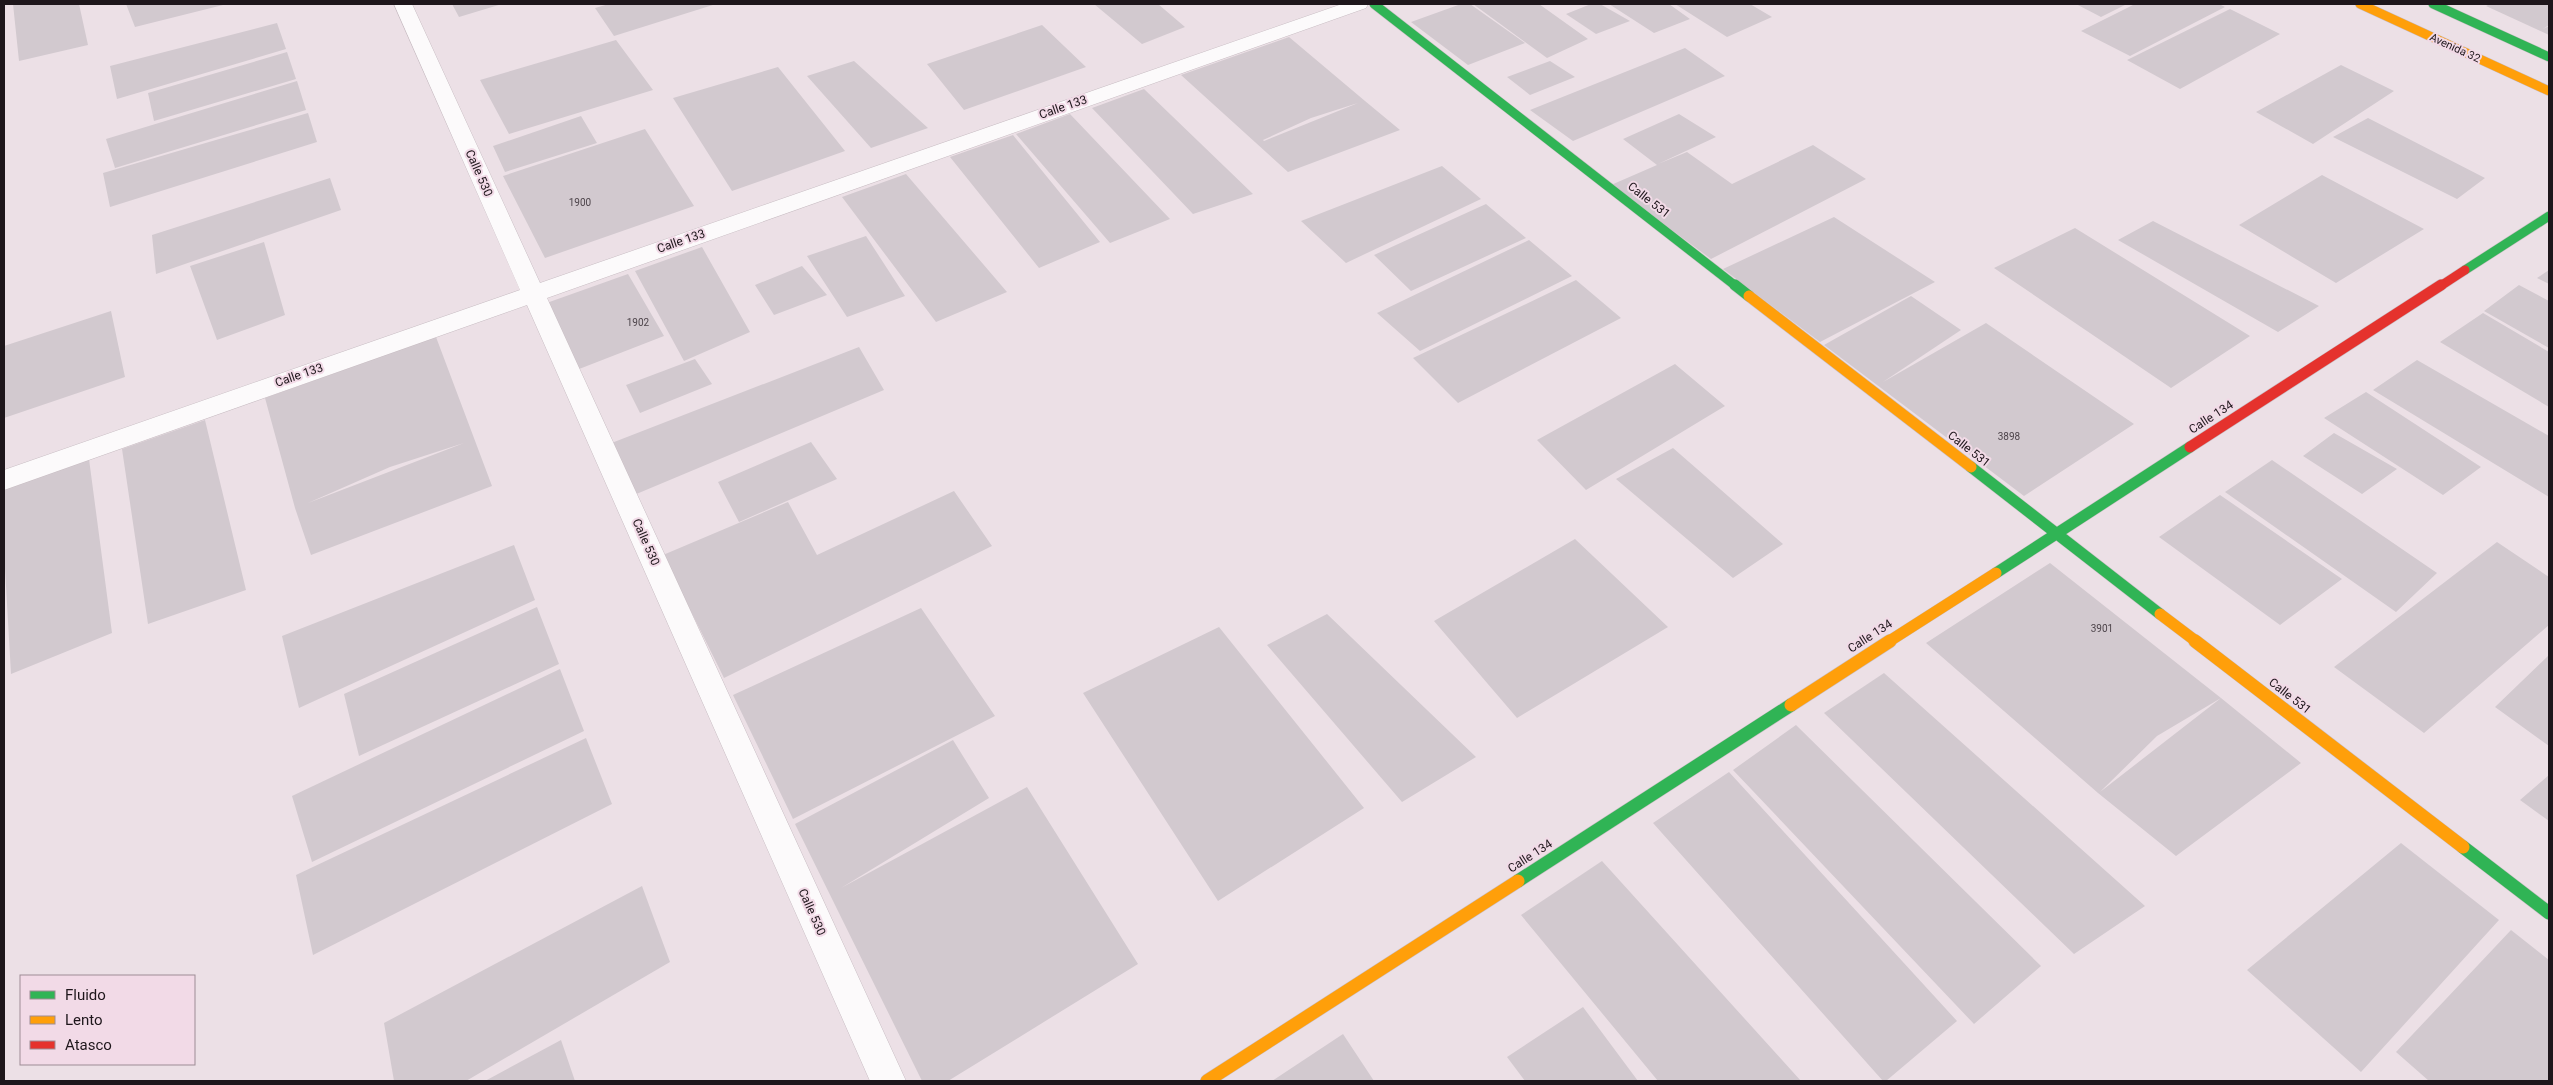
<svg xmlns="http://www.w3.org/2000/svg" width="2553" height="1085" font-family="Roboto,sans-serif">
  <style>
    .building { fill: #d2c9cf; fill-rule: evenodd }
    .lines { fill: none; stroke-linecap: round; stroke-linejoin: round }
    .street-casing { stroke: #c8bdc3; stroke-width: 1 }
    .fast-far2-casing { stroke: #c8bdc3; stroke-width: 10 }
    .fast-far1-casing { stroke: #c8bdc3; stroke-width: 12 }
    .fast-casing { stroke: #c8bdc3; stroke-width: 14 }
    .slow-far2-casing { stroke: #c8bdc3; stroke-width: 10 }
    .slow-far1-casing { stroke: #c8bdc3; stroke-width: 12 }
    .slow-casing { stroke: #c8bdc3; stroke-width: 14 }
    .jam-far1-casing { stroke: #c8bdc3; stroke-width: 10 }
    .jam-casing { stroke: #c8bdc3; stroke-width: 12 }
    .street { fill: #fcfafb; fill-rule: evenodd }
    .fast-far2 { stroke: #30b455; stroke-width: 9 }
    .fast-far1 { stroke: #30b455; stroke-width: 11 }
    .fast { stroke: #30b455; stroke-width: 13 }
    .slow-far2 { stroke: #ff9f0a; stroke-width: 9 }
    .slow-far1 { stroke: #ff9f0a; stroke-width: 11 }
    .slow { stroke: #ff9f0a; stroke-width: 13 }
    .jam-far1 { stroke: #e5322d; stroke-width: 9 }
    .jam { stroke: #e5322d; stroke-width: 11 }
    .labels { text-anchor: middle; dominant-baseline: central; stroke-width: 4; stroke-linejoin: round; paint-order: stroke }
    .number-label { font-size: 10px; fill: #4d444a }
    .far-street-label { font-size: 11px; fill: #1e161b; stroke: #f2dae7 }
    .street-label { font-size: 12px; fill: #1e161b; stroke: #f2dae7 }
  </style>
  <rect width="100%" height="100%" fill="#ece0e6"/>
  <path class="building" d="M13,4H79L88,45L19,61Z
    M126,4H227L135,27Z
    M452,4H502L459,17Z
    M609,4H716L614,36L595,8Z
    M1094,4H1158L1185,27L1142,44Z
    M1461,4H1470L1525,43L1468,65L1411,22Z
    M1473,4H1539L1588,39L1547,58Z
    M1591,4H1600L1630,21L1596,34L1566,14Z
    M1609,4H1669L1690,19L1654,33Z
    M1675,4H1750L1772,17L1727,37Z
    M2076,4H2127L2101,17Z
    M2135,4H2219L2225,7L2130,56L2081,31Z
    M2490,4H2549V25L2543,29L2549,26V35L2486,6Z
    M2230,9L2280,34L2180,89L2127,60Z
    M277,23L286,49L117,99L110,66Z
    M1042,25L1086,67L964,110L927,64Z
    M1289,37L1365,101L1400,130L1288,172L1181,75ZM1358,103L1264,141L1263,140L1311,118Z
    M616,40L653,90L509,134L480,80Z
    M1685,48L1725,76L1573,141L1530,110Z
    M287,52L296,79L154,121L148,93Z
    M854,61L928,128L871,148L807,76Z
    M1550,61L1575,77L1530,95L1507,77Z
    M2341,65L2394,91L2313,144L2256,112Z
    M778,67L845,151L732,191L673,98Z
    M297,81L306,110L115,168L106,139Z
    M1144,89L1253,194L1193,214L1092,108Z
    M308,113L317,142L110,207L103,173Z
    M1070,114L1170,219L1110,243L1016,134Z
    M1679,114L1716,137L1658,164L1687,152L1732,184L1813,145L1866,179L1711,259L1611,185L1657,165L1623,139Z
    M581,116L597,143L505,172L493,146Z
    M2368,118L2485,178L2457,199L2333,137Z
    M645,129L694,206L545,258L503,176Z
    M1013,135L1100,242L1039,268L950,157Z
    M1442,166L1481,199L1346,263L1301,221Z
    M906,174L1007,292L936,322L842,197Z
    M2322,175L2424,229L2336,283L2239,225Z
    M330,178L341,210L156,274L152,235Z
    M1486,204L1526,238L1411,291L1374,255Z
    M1834,217L1935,282L1820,342L1723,269Z
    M2153,221L2319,306L2278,332L2118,240Z
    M2075,228L2250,336L2171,388L1994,268Z
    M866,236L905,296L847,317L807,256Z
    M1529,240L1572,276L1420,351L1377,313Z
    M264,242L285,315L217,340L190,266Z
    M702,247L750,332L684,361L635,271Z
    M802,266L827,295L774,315L755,285Z
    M2549,270V284L2537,278Z
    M628,274L664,336L574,371L541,305Z
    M1576,280L1621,318L1458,403L1413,358Z
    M2519,285L2549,301V348L2484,311Z
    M1911,296L1961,330L1883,382L1986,323L2134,424L2024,496L1824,345Z
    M111,311L125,377L4,418V346Z
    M2483,313L2549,352V407L2440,342Z
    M436,337L492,486L311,555L295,508L265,398ZM464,443L308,503L390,467Z
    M859,347L884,390L634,495L609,444Z
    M695,359L712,384L640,413L626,385Z
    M2417,360L2549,436V497L2373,390Z
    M1675,364L1725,406L1586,490L1537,440Z
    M2366,392L2481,467L2443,495L2324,418Z
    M205,420L246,590L148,624L122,449Z
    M2334,433L2397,469L2362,494L2303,456Z
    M811,442L837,479L739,522L718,482Z
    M1673,448L1783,544L1733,578L1616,479Z
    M89,459L112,633L11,674L4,551V490Z
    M2272,460L2437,573L2396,612L2225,492Z
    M954,491L992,546L724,678L663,555L788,502L817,555Z
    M2220,495L2342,579L2280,625L2159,537Z
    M1575,539L1668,627L1517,718L1434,621Z
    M2497,542L2549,577V625L2424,733L2334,667Z
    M514,545L535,600L299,708L282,636Z
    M2050,563L2221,698L2157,736L2100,792L2221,698L2301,763L2176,856L2098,793L1926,643Z
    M537,607L559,664L359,756L344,694Z
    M921,608L995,716L793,819L733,695Z
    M1327,614L1476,757L1402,802L1267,645Z
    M1219,627L1364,808L1218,901L1083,693Z
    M2549,655V746L2495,707Z
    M560,669L584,731L312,862L292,796Z
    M1884,673L2145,906L2074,954L1824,713Z
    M1796,725L2041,966L1974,1024L1733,770Z
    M586,738L612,804L313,955L296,875Z
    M953,740L989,798L841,888L1027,787L1138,964L948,1081H922L795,824Z
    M1729,772L1957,1021L1886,1081H1883L1653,823Z
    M2549,775V821L2520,800Z
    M2401,843L2499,920L2361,1072L2247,970Z
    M1602,861L1801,1081H1658L1521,915Z
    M642,886L670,962L466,1081H394L384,1023Z
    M2511,930L2549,960V1081H2429L2396,1052Z
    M1583,1007L1638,1081H1525L1507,1057Z
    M1343,1034L1374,1081H1272Z
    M561,1040L575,1081H485Z"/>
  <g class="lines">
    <defs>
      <path id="street" d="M394,4H412L540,283L1342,4H1368L1366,8L547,298L906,1081H870L527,305L4,490V470L520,290Z"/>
      <path id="fast-far2" d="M1374,4L1737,287
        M2433,4L2549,57
        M2465,270L2549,216"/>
      <path id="fast-far1" d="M1735,285L1749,296
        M1971,467L2160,614
        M1996,573L2190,447"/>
      <path id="fast" d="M2463,847L2549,913
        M1518,881L1791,705"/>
      <path id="slow-far2" d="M2360,4L2549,91"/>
      <path id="slow-far1" d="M1749,296L1971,467
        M2160,614L2197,642
        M1888,642L1996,573"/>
      <path id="slow" d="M2195,641L2463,847
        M1791,705L1890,641
        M1207,1081L1518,881"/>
      <path id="jam-far1" d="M2439,287L2465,270"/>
      <path id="jam" d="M2190,447L2441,285"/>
    </defs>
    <use href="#street" class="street-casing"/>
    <use href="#fast-far2" class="fast-far2-casing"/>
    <use href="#fast-far1" class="fast-far1-casing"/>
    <use href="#fast" class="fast-casing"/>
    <use href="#slow-far2" class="slow-far2-casing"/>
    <use href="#slow-far1" class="slow-far1-casing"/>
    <use href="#slow" class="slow-casing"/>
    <use href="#jam-far1" class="jam-far1-casing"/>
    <use href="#jam" class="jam-casing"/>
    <use href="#street" class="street"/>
    <use href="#fast-far2" class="fast-far2"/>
    <use href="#fast-far1" class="fast-far1"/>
    <use href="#fast" class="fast"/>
    <use href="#slow-far2" class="slow-far2"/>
    <use href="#slow-far1" class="slow-far1"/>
    <use href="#slow" class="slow"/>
    <use href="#jam-far1" class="jam-far1"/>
    <use href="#jam" class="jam"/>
  </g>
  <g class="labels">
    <g class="number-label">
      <text x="580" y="202">1900</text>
      <text x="638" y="322">1902</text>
      <text x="2009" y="436">3898</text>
      <text x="2102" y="628">3901</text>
    </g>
    <g class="far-street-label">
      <text transform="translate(2455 48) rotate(25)">Avenida 32</text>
    </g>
    <g class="street-label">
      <text transform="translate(1063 107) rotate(-19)">Calle 133</text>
      <text transform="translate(479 173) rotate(66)">Calle 530</text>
      <text transform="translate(1649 200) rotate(38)">Calle 531</text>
      <text transform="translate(681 241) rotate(-19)">Calle 133</text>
      <text transform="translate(299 375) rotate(-19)">Calle 133</text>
      <text transform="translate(2211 417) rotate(-33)">Calle 134</text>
      <text transform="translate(1969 449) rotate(38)">Calle 531</text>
      <text transform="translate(646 542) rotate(66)">Calle 530</text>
      <text transform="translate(1870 636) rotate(-33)">Calle 134</text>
      <text transform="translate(2290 696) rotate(38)">Calle 531</text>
      <text transform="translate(1530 856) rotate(-33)">Calle 134</text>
      <text transform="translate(812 912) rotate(66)">Calle 530</text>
    </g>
  </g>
  <rect width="2553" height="1085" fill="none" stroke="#1e161b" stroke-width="10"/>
  <rect x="20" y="975" width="175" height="90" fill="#f2dae7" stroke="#9d8c95"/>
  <rect x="30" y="991" width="25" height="8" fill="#30b455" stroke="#9d8c95"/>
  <text x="65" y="1000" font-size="15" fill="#1e161b">Fluido</text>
  <rect x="30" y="1016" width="25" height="8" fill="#ff9f0a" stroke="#9d8c95"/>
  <text x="65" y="1025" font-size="15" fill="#1e161b">Lento</text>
  <rect x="30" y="1041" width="25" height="8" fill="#e5322d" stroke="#9d8c95"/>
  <text x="65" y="1050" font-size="15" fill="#1e161b">Atasco</text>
</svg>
